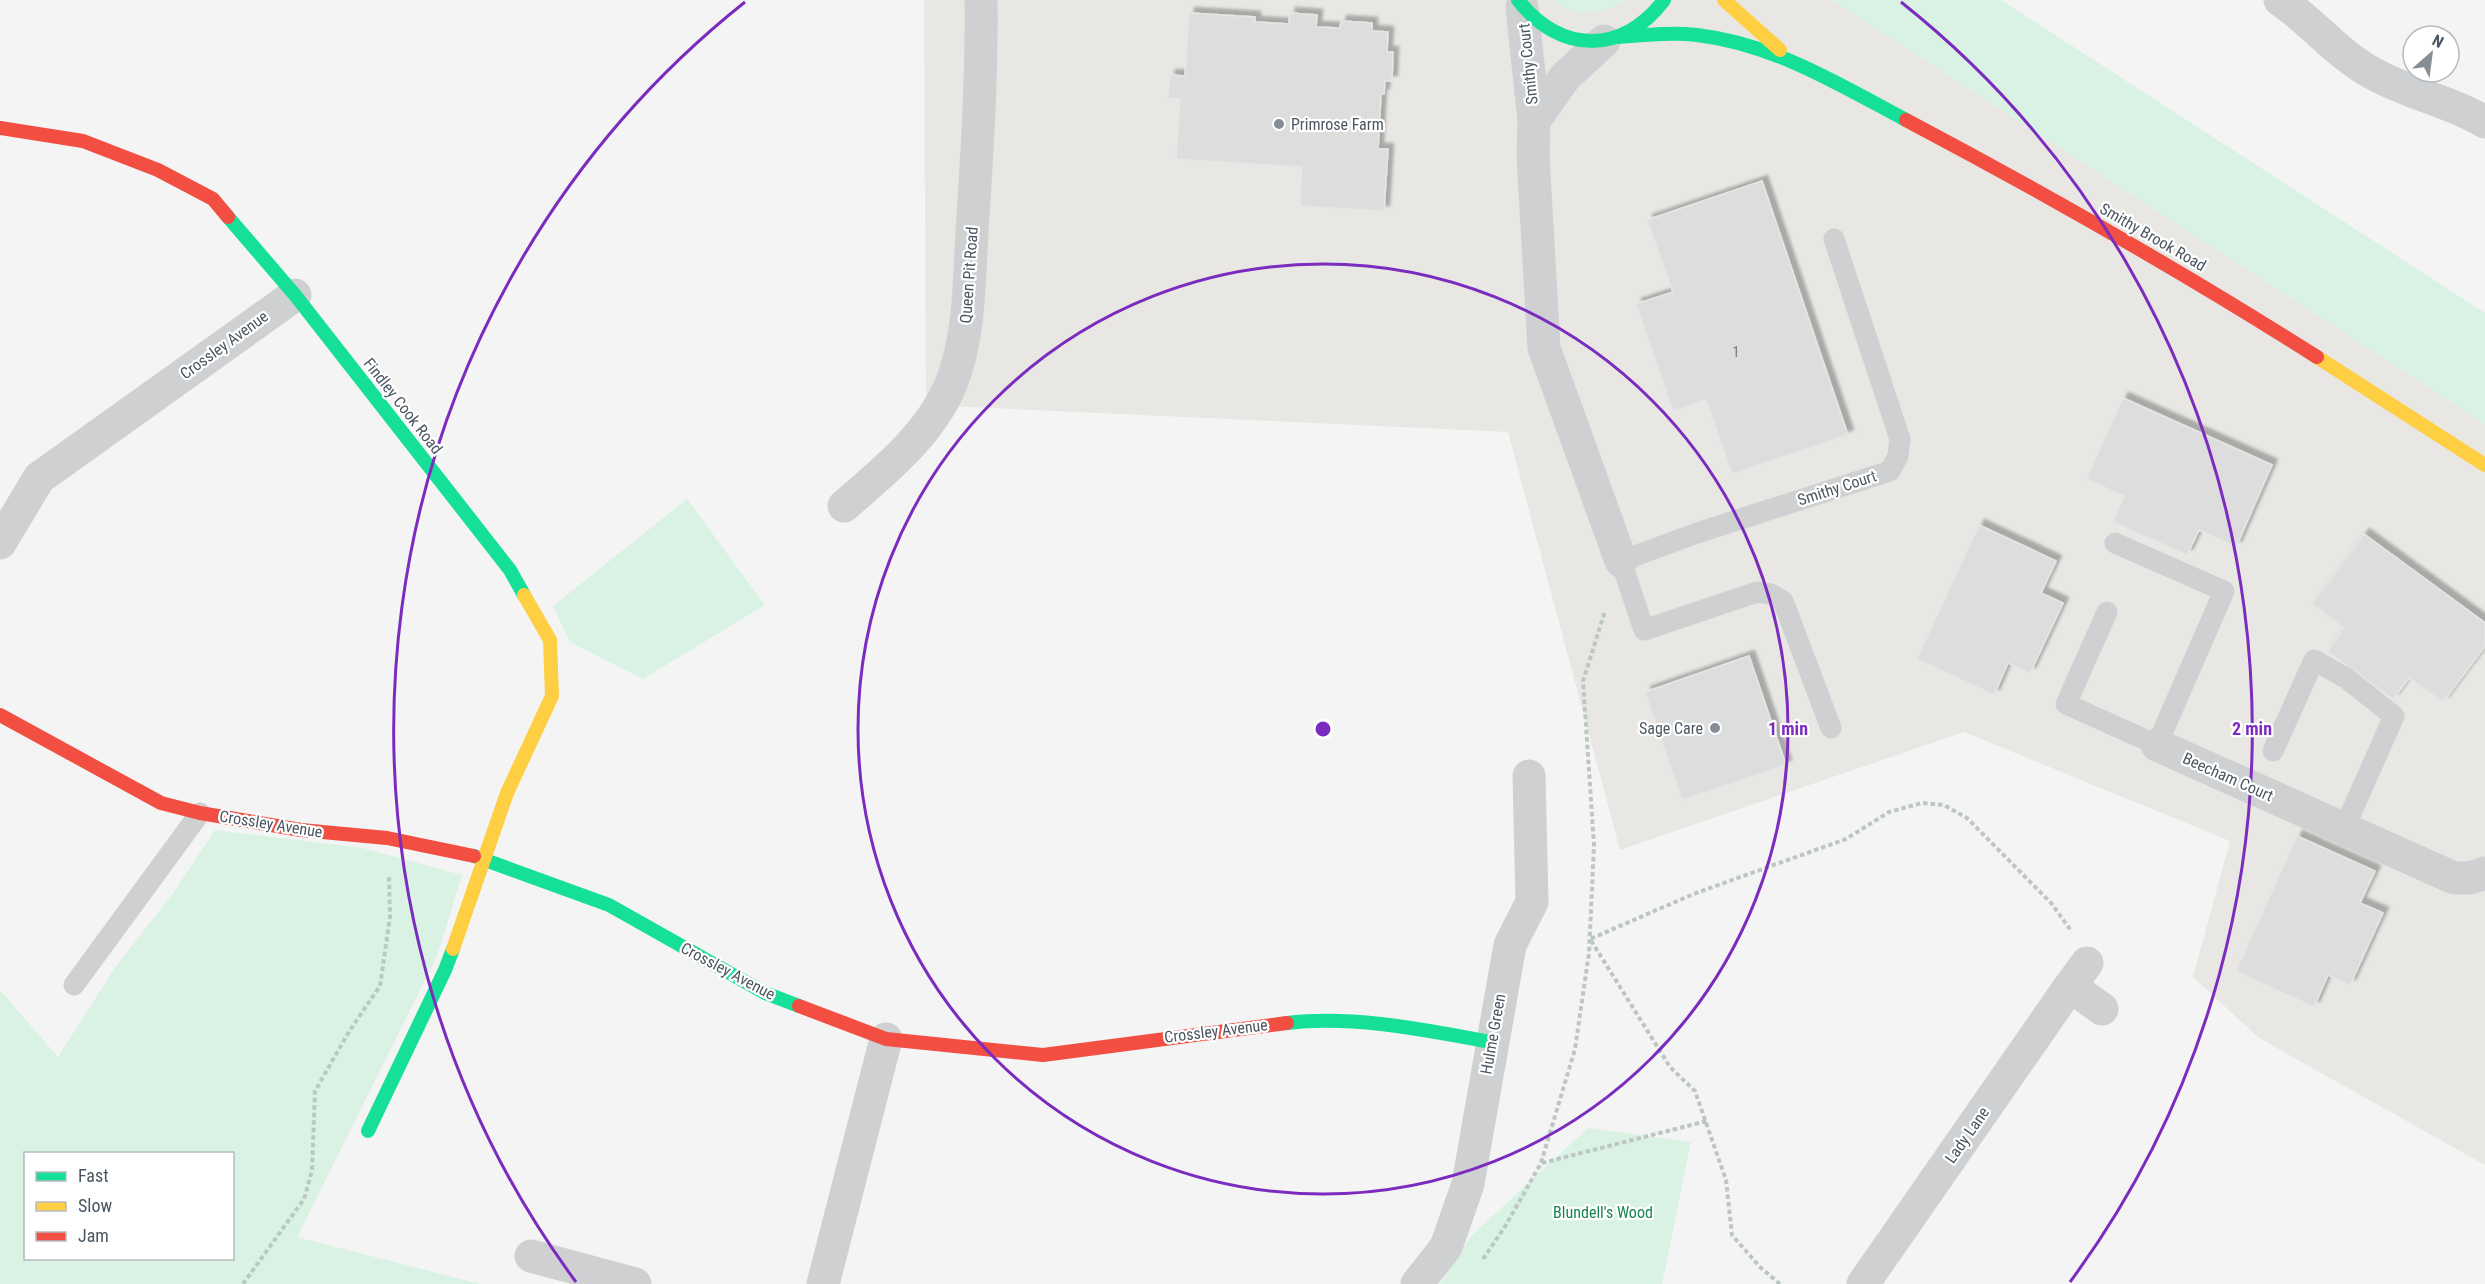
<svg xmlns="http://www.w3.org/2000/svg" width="2485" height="1284" font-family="'Roboto Condensed',sans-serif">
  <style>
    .commercial { fill: #e8e7e3 }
    .green { fill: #d9f2e3; fill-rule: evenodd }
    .building { fill: #ddddde; stroke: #e5e6e7; stroke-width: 1.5; filter: url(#shadow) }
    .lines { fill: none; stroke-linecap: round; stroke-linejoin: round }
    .path { stroke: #bcc7c4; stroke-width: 4; stroke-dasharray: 4.5 3; stroke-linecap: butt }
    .lane { stroke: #ced0d2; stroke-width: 21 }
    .street { stroke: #ced0d2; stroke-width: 33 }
    .fast { stroke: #16e098; stroke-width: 14 }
    .slow { stroke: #ffcf43; stroke-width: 14 }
    .jam { stroke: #f24e42; stroke-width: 14 }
    .ring { fill: none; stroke: #7b2cbf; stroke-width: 3 }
    .poi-dot { fill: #868d94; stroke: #fff; stroke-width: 2 }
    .labels { text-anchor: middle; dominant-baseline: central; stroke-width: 4.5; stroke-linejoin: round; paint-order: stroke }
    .number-label { font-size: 14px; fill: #707881 }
    .street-label { font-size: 16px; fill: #4a5661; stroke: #fff }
    .poi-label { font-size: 16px; fill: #4a5661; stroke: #fff; text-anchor: start }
    .park-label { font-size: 16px; fill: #17864f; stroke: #fff }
    .centre { fill: #7b2cbf; stroke: #fff; stroke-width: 3 }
    .ring-label { font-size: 18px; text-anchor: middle; font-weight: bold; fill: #7b2cbf; stroke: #fff; stroke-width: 4.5; stroke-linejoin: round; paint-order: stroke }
  </style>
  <defs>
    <filter id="shadow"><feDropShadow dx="5.5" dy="-5.5" stdDeviation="1.5" flood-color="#0004"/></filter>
  </defs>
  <rect width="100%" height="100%" fill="#f4f4f4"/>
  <path class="commercial" d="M924,0H1832L2485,424V1165L2259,1038L2193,977L2230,841L1964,732L1620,850L1508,432L926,405Z"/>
  <path class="green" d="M1553,0H1626C1603,14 1576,19 1553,0Z
    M1832,0H2001L2485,313V424Z
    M687,499L765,605L643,679L570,642L553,606Z
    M215,830L363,848L462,875L437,956L297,1237L480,1284H0V990L58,1057L114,969L173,893ZM26,1154H232V1258H26Z
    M1588,1128L1691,1142L1662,1284H1440L1471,1236Z"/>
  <path class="building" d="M1189,13L1255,17V22L1289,24L1290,13L1317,15L1316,27L1340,28L1341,21L1372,23V31L1388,32L1387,52H1393L1392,81H1385L1384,94H1381L1378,149H1388L1384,211L1300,206L1302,167L1176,159L1180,99L1168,98L1170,75L1185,76Z
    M1762,181L1848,435L1732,474L1706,400L1673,411L1636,304L1673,292L1647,220Z
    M2123,398L2272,465L2236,547L2199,530L2187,555L2113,522L2124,496L2086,479Z
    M1979,525L2056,561L2041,593L2063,603L2030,673L2008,663L1994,695L1917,659Z
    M2364,534L2485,623V646L2443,702L2409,678L2393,699L2327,651L2344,628L2312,604Z
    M1749,656L1786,765L1682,800L1645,692Z
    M2297,836L2375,871L2360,903L2383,913L2350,985L2328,975L2314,1007L2236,971Z"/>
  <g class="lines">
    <path class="path" d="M1542,1163L1707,1121
      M1483,1259L1506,1225L1541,1163L1575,1049L1589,953L1594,845L1583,681L1605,611
      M243,1284L304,1199L312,1171L315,1091L350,1030L380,986L390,917L389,875
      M1780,1284L1760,1267L1732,1235L1726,1180L1695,1091L1670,1067L1590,939L1696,893L1846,839L1889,812L1922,803L1944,805L1967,818L2051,903L2072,932"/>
    <path class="lane" d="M2107,612L2066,704L2157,745L2224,591L2115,543
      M1831,728L1783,601L1771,594L1757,592L1644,630L1621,561L1697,533L1890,471L1898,456L1900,439L1834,239
      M2273,751L2314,660L2346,678L2394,716L2344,829
      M74,985L200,813"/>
    <path class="street" d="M2280,0C2313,22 2339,56 2374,74C2410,94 2450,101 2485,122
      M1522,7L1534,121L1533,156L1544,348L1621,561
      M1534,121L1565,77L1604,41
      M844,506C884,471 930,435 951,384C970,337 969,282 972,232C977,154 982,77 981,0
      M0,543L39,478L295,295
      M2157,745L2454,878H2470L2485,873
      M2087,963L2070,986L2102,1009
      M531,1256L635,1284
      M823,1284L886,1039
      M1417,1284L1446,1247L1468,1184L1510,945L1532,902L1529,776
      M1863,1284L2070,986"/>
    <path class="fast" d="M1518,0C1560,54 1623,55 1664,0
      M1619,37C1645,35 1671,32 1697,35C1774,44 1840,85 1906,120
      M228,217L295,295L510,570L524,595
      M474,856L609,905L765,993L799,1006
      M1287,1023C1353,1015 1425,1030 1491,1042
      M368,1131L445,970L453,949"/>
    <path class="slow" d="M1724,0L1780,50
      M2317,357L2485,465
      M453,949L507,793L552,696L550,640L524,595"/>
    <path class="jam" d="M1906,120C2046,194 2183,272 2317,357
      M0,128L83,141L158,170L213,199L228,217
      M0,715L161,803L200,813L301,830L387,838L474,856
      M799,1006L886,1039L1043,1055L1287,1023"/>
  </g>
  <g class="ring">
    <circle cx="1323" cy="729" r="465"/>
    <path d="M576 1282A929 929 0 0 1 745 2M1901 2A929 929 0 0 1 2070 1282"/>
  </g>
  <g class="poi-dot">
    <circle cx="1279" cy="124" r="6"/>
    <circle cx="1715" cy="728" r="6"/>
  </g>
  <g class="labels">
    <g class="number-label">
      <text x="1736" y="352">1</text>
    </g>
    <g class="street-label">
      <text transform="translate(1528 64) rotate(-96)">Smithy Court</text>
      <text transform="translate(2153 237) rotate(30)">Smithy Brook Road</text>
      <text transform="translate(969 275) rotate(-86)">Queen Pit Road</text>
      <text transform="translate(224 345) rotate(-36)">Crossley Avenue</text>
      <text transform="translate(403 406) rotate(52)">Findley Cook Road</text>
      <text transform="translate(1837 488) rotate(-18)">Smithy Court</text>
      <text transform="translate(2228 777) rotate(24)">Beecham Court</text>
      <text transform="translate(271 824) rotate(9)">Crossley Avenue</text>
      <text transform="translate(728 971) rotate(28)">Crossley Avenue</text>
      <text transform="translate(1216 1031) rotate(-7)">Crossley Avenue</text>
      <text transform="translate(1493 1034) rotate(-80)">Hulme Green</text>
      <text transform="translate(1967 1135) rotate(-55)">Lady Lane</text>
    </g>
    <g class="poi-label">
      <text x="1291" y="124">Primrose Farm</text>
      <text x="1703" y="728" text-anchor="end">Sage Care</text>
    </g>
    <g class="park-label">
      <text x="1603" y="1212">Blundell's Wood</text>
    </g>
  </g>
  <circle cx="1323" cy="729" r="9" class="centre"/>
  <g class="ring-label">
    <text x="1788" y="735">1 min</text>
    <text x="2252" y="735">2 min</text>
  </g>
  <rect x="24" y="1152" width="210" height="108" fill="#ffffff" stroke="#b7bbc0" stroke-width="1.5"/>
  <rect x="36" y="1172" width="30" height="9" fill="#16e098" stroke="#b7bbc0" stroke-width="1.5"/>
  <text x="78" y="1182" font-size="18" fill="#4a5661">Fast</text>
  <rect x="36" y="1202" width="30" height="9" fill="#ffcf43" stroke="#b7bbc0" stroke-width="1.5"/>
  <text x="78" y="1212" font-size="18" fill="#4a5661">Slow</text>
  <rect x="36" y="1232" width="30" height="9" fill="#f24e42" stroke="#b7bbc0" stroke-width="1.5"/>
  <text x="78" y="1242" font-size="18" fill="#4a5661">Jam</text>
  <g transform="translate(2431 54) rotate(28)"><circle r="28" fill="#ffffff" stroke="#b7bbc0" stroke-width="1.5"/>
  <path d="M0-4.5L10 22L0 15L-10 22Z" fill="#868d94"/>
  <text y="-9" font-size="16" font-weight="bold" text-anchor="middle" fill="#4a5661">N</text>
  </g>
</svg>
